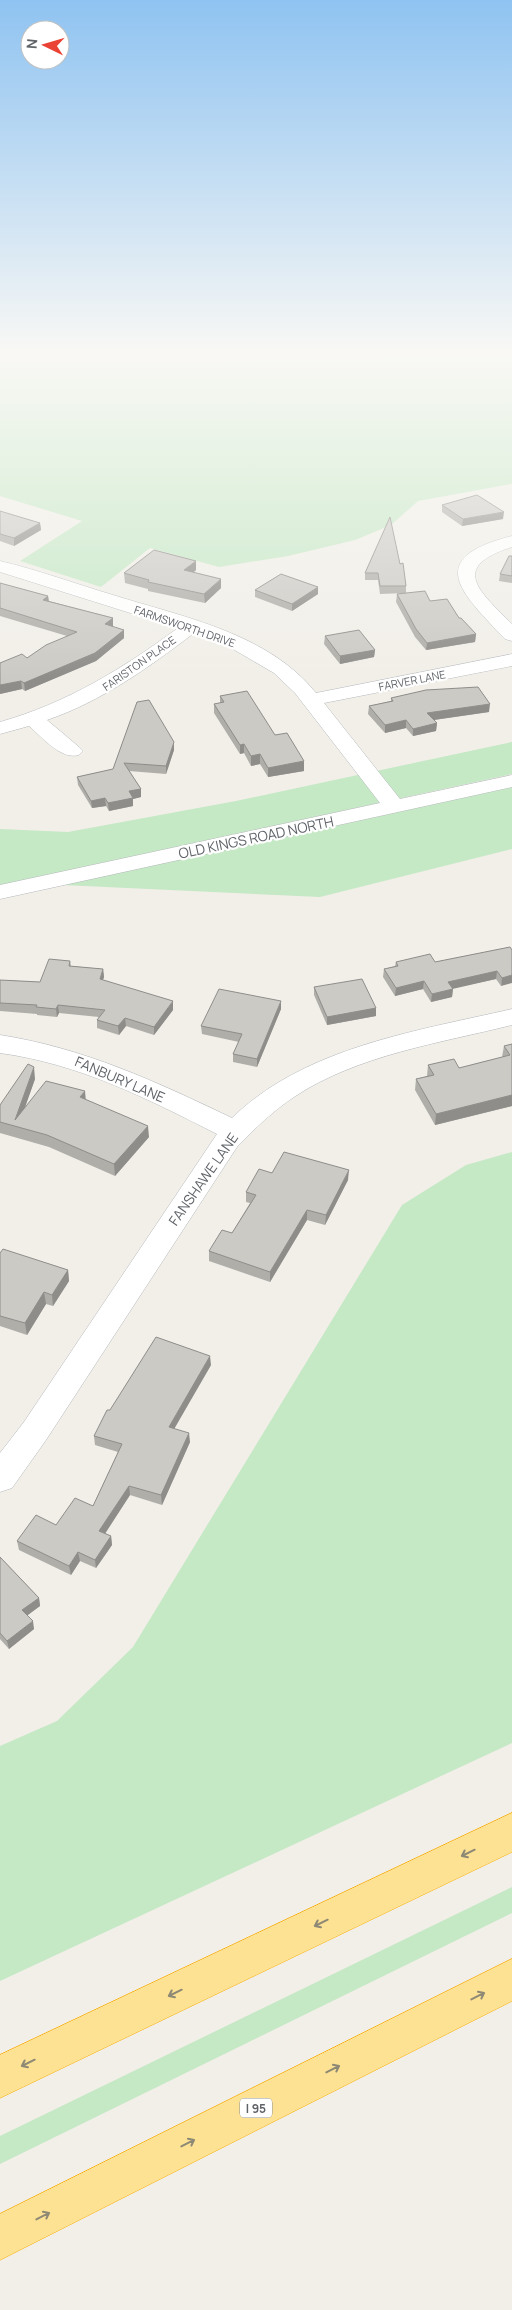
<svg xmlns="http://www.w3.org/2000/svg" width="512" height="2310" font-family="Manrope,sans-serif">
  <style>
    .green { fill: #c5e8c5 }
    .lines { fill: none; stroke-linecap: round; stroke-linejoin: round }
    .minor-casing { stroke: #b5b8bc; stroke-width: 1 }
    .highway-casing { stroke: #f9ab00; stroke-width: 1 }
    .minor { fill: #fff; fill-rule: evenodd }
    .highway { fill: #fde293; fill-rule: evenodd }
    .wall { fill: #afaea9 }
    .shaded-wall { fill: #8f8d8a }
    .building { fill: #cccac5; stroke: #8f8d8a }
    .oneway { stroke: #8e8975 }
    .labels { text-anchor: middle; dominant-baseline: central; stroke-width: 4.5; stroke-linejoin: round; paint-order: stroke }
    .far-street-label { font-size: 11px; fill: #5f6368; stroke: #fff }
    .shield { fill: #fff; stroke: #8f9295; stroke-width: 1 }
    .shield-label { font-size: 12px; font-weight: bold; fill: #5f6368 }
    .street-label { font-size: 14px; fill: #5f6368; stroke: #fff }
  </style>
  <rect width="100%" height="100%" fill="#f1efe8"/>
  <path class="green" d="M387,356H512V484L418,501L391,525L355,540L288,556L219,567L150,548L101,587L20,561L82,521L0,496V362H217L294,359H386Z
    M512,742V774L0,885V829L68,832L236,801Z
    M512,787V849L320,897L63,885Z
    M512,1152V1743L0,1981V1746L57,1721L133,1647L402,1205L466,1165Z
    M512,1887V1913L0,2164V2136Z"/>
  <g class="lines">
    <defs>
      <path id="minor" d="M512,536V547C449,567 479,591 512,624V641L505,639C461,593 423,558 512,536Z
        M0,561C38,570 76,584 113,595C183,617 268,633 316,693L512,654V666L324,703L400,799L512,775V787L0,899V885L380,803L295,693L274,673L226,645L194,633C148,668 102,701 47,720L79,747L83,751L79,755C61,760 43,738 29,726L0,734V722C67,703 122,669 178,628L0,572Z
        M512,1009V1025C440,1043 357,1055 294,1097C273,1111 255,1128 237,1147L46,1440L12,1488L0,1492V1453L24,1422L217,1134C146,1098 80,1064 0,1053V1035C84,1048 157,1082 232,1118C305,1047 417,1031 512,1009Z"/>
      <path id="highway" d="M512,1813V1852L0,2098V2055Z
        M512,1959V2001L0,2260V2214Z"/>
    </defs>
    <use href="#minor" class="minor-casing"/>
    <use href="#highway" class="highway-casing"/>
    <use href="#minor" class="minor"/>
    <use href="#highway" class="highway"/>
  </g>
  <path class="wall" d="M442,505L503,519L462,526L442,512Z
    M0,511L40,523L41,530L14,546L0,541Z
    M512,556V583L499,581L500,574Z
    M400,564L406,586V593L380,594L378,580H365V573Z
    M196,570L193,573L221,588L205,603L148,591V589L125,583L124,573Z
    M0,583L48,596L49,601L113,618V627L124,638L96,661L25,691L22,689L0,694L27,658L67,636L0,616Z
    M255,590L318,594L292,611L255,597Z
    M397,594L430,601L459,618L476,634L475,642L426,650L415,637L396,602Z
    M325,636L375,650L374,657L340,664L324,644Z
    M220,696L275,735L304,771L268,777L260,764L251,766L244,753L240,754L214,713V704L220,703Z
    M391,698L489,712L433,720L437,723L436,731L413,736L406,728L385,733L368,714L369,706L391,701Z
    M137,702L174,750L166,774L129,771L141,789V797L133,799V806L109,811L106,806L92,808L78,785L77,777L113,769Z
    M510,947L501,986L496,979L453,988L452,997L431,1002L423,989L395,996L383,977L384,969L395,966L396,962H435Z
    M70,961L71,966L103,969L104,977L103,980L173,1010L154,1035L126,1026L119,1035L97,1028V1020L99,1017L59,1013L57,1017L37,1015V1014L0,1011V980L40,982Z
    M314,987L376,1008V1016L327,1025L314,995Z
    M281,1009L257,1067L233,1062V1054L239,1042L202,1034L201,1026Z
    M512,1044V1106L435,1125L415,1090L416,1079L427,1076L428,1065L459,1068L502,1057L504,1046Z
    M35,1079L25,1107L85,1099L149,1137L115,1176L49,1147L0,1133V1105Z
    M272,1173L348,1180L325,1225L307,1220L270,1282L209,1261V1251L232,1233L250,1203L246,1202V1192Z
    M0,1253L68,1270L69,1281L53,1306L46,1304L27,1335L0,1326Z
    M211,1365L174,1429L190,1442L162,1505L130,1495L105,1533L111,1536L112,1545L96,1568L80,1561L71,1575L19,1550L17,1541L56,1525L93,1506L118,1452L95,1445L94,1436L110,1410Z
    M0,1557L39,1598L40,1606L27,1615L34,1629L9,1649L0,1639Z"/>
  <path class="shaded-wall" d="M504,512L503,519L462,526L463,519Z
    M40,523L41,530L14,546V538Z
    M196,561V570L184,580V570Z
    M221,579V588L205,603L204,594Z
    M318,587V594L292,611V604Z
    M48,596L49,604L43,600Z
    M113,618V626L105,632V624Z
    M124,630V638L96,661L25,691L24,683Z
    M476,634L475,642L426,650L427,643Z
    M375,650L374,657L340,664V656Z
    M21,681L22,689L0,694V685Z
    M490,704L489,712L427,721V713Z
    M406,720V728L385,733V725Z
    M437,723L436,731L413,736V729Z
    M174,742V750L166,774V766Z
    M244,744V753L240,754V745Z
    M260,754V764L251,766V756Z
    M304,761V771L268,777V768Z
    M141,789V797L133,799V806L109,811L108,803L129,791Z
    M105,798L106,806L92,808L91,801Z
    M103,969L104,977L100,987V979Z
    M497,971L496,979L448,990V982Z
    M512,975V983L501,986L502,978Z
    M424,981L423,989L395,996L396,988Z
    M453,989L452,997L431,1002L432,994Z
    M173,1001V1010L154,1035V1027Z
    M281,1001V1009L257,1067V1059Z
    M58,1005L59,1013L57,1017L56,1009Z
    M376,1008V1016L327,1025V1017Z
    M125,1018L126,1026L119,1035L118,1026Z
    M34,1067L35,1079L18,1127L15,1120Z
    M85,1091L86,1102L80,1097Z
    M512,1095V1106L435,1125L436,1114Z
    M148,1126L149,1137L115,1176L114,1164Z
    M349,1170L348,1180L325,1225L326,1215Z
    M307,1210V1220L270,1282V1272Z
    M68,1270L69,1281L53,1306L52,1295Z
    M44,1292L46,1304L27,1335L25,1323Z
    M210,1356L211,1365L170,1436L169,1427Z
    M189,1433L190,1442L162,1505L161,1495Z
    M129,1486L130,1495L101,1540L99,1531Z
    M111,1536L112,1545L96,1568L95,1560Z
    M78,1552L80,1561L71,1575L69,1566Z
    M39,1598L40,1606L24,1618L22,1610Z
    M33,1621L34,1629L9,1649L7,1641Z"/>
  <path class="building" d="M477,495L504,512L463,519L442,505Z
    M0,511L40,523L14,538L0,534Z
    M390,517L400,564L403,563L406,586H380L378,573H365Z
    M154,550L196,561L184,570L221,579L204,594L148,582L149,580L124,573Z
    M509,556H512V576L500,574Z
    M281,574L318,587L292,604L255,590Z
    M0,583L48,596L43,600L113,618L105,624L124,630L95,653L24,683L21,681L0,685V663L22,654L27,658L46,645L77,632L0,608Z
    M425,591L430,601L447,599L459,618H461L476,634L427,643L416,629L397,594Z
    M359,630L375,650L340,656L325,636Z
    M478,687L490,704L427,713L437,723L413,729L406,720L385,725L369,706L393,701L391,698L426,690Z
    M247,691L275,735L287,733L304,761L268,768L260,754L251,756L244,744L240,745L214,704L224,702L220,696Z
    M149,700L174,742L166,766L124,763L141,789L129,791L133,798L108,803L105,798L91,801L77,777L113,769L137,702Z
    M510,947L512,950V975L502,978L497,971L448,982L453,989L432,994L424,981L396,988L384,969L398,966L396,962L430,954L435,962Z
    M49,959L70,961L69,966L103,969L100,979L173,1001L154,1027L125,1018L118,1026L97,1020L105,1010L58,1005L56,1009L36,1007L37,1005L0,1003V980L40,982Z
    M362,979L376,1008L327,1017L314,987Z
    M219,989L281,1001L257,1059L233,1054L242,1034L201,1026Z
    M512,1044V1095L436,1114L416,1079L434,1075L428,1065L454,1059L459,1068L510,1055L504,1046Z
    M28,1064L34,1067L15,1120L46,1081L85,1091L80,1097L148,1126L114,1164L47,1135L0,1122V1105Z
    M284,1152L349,1170L326,1215L307,1210L270,1272L209,1251L222,1230L232,1233L256,1195L246,1192L259,1169L272,1173Z
    M3,1249L68,1270L52,1295L44,1292L25,1323L0,1316V1253Z
    M156,1337L210,1356L169,1427L189,1433L161,1495L129,1486L99,1531L111,1536L95,1560L78,1552L69,1566L17,1541L36,1515L56,1525L75,1498L93,1506L122,1444L94,1436L107,1410H110Z
    M0,1557L39,1598L22,1610L33,1621L7,1641L0,1633Z"/>
  <defs><path id="oneway-shaft" d="M-6 0H5M1.5-3L5.5 0L1.5 3" fill="none" stroke-width="1.6" stroke-linecap="round" stroke-linejoin="round" transform="scale(1.25)"/></defs>
  <g class="oneway">
    <use href="#oneway-shaft" transform="translate(468 1853) rotate(154)"/>
    <use href="#oneway-shaft" transform="translate(321 1923) rotate(154)"/>
    <use href="#oneway-shaft" transform="translate(175 1993) rotate(154)"/>
    <use href="#oneway-shaft" transform="translate(478 1996) rotate(-27)"/>
    <use href="#oneway-shaft" transform="translate(28 2063) rotate(154)"/>
    <use href="#oneway-shaft" transform="translate(333 2069) rotate(-27)"/>
    <use href="#oneway-shaft" transform="translate(188 2143) rotate(-27)"/>
    <use href="#oneway-shaft" transform="translate(43 2216) rotate(-27)"/>
  </g>
  <linearGradient id="sky" x2="0" y2="1"><stop stop-color="#8fc3f1"/><stop offset="0.52" stop-color="#f9f8f5"/><stop offset="1" stop-color="#f9f8f5" stop-opacity="0"/></linearGradient>
  <rect width="512" height="679" fill="url(#sky)"/>
  <g class="labels">
    <g class="far-street-label">
      <text transform="translate(185 626) rotate(19)">FARMSWORTH DRIVE</text>
      <text transform="translate(139 663) rotate(-35)">FARISTON PLACE</text>
      <text transform="translate(412 680) rotate(-11)">FARVER LANE</text>
    </g>
    <rect class="shield" x="240" y="2098.5" width="32" height="19" rx="4"/>
    <g class="shield-label">
      <text x="256" y="2108">I 95</text>
    </g>
    <g class="street-label">
      <text transform="translate(256 837) rotate(-12)">OLD KINGS ROAD NORTH</text>
      <text transform="translate(120 1079) rotate(23)">FANBURY LANE</text>
      <text transform="translate(203 1179) rotate(-55)">FANSHAWE LANE</text>
    </g>
  </g>
  <g transform="translate(45 45) rotate(275)"><circle r="24" fill="#ffffff" stroke="#bfc1c3"/>
  <path d="M0-4L9 19L0 12L-9 19Z" fill="#ea4335"/>
  <text y="-8" font-size="14" font-weight="bold" text-anchor="middle" fill="#5f6368">N</text>
  </g>
</svg>
